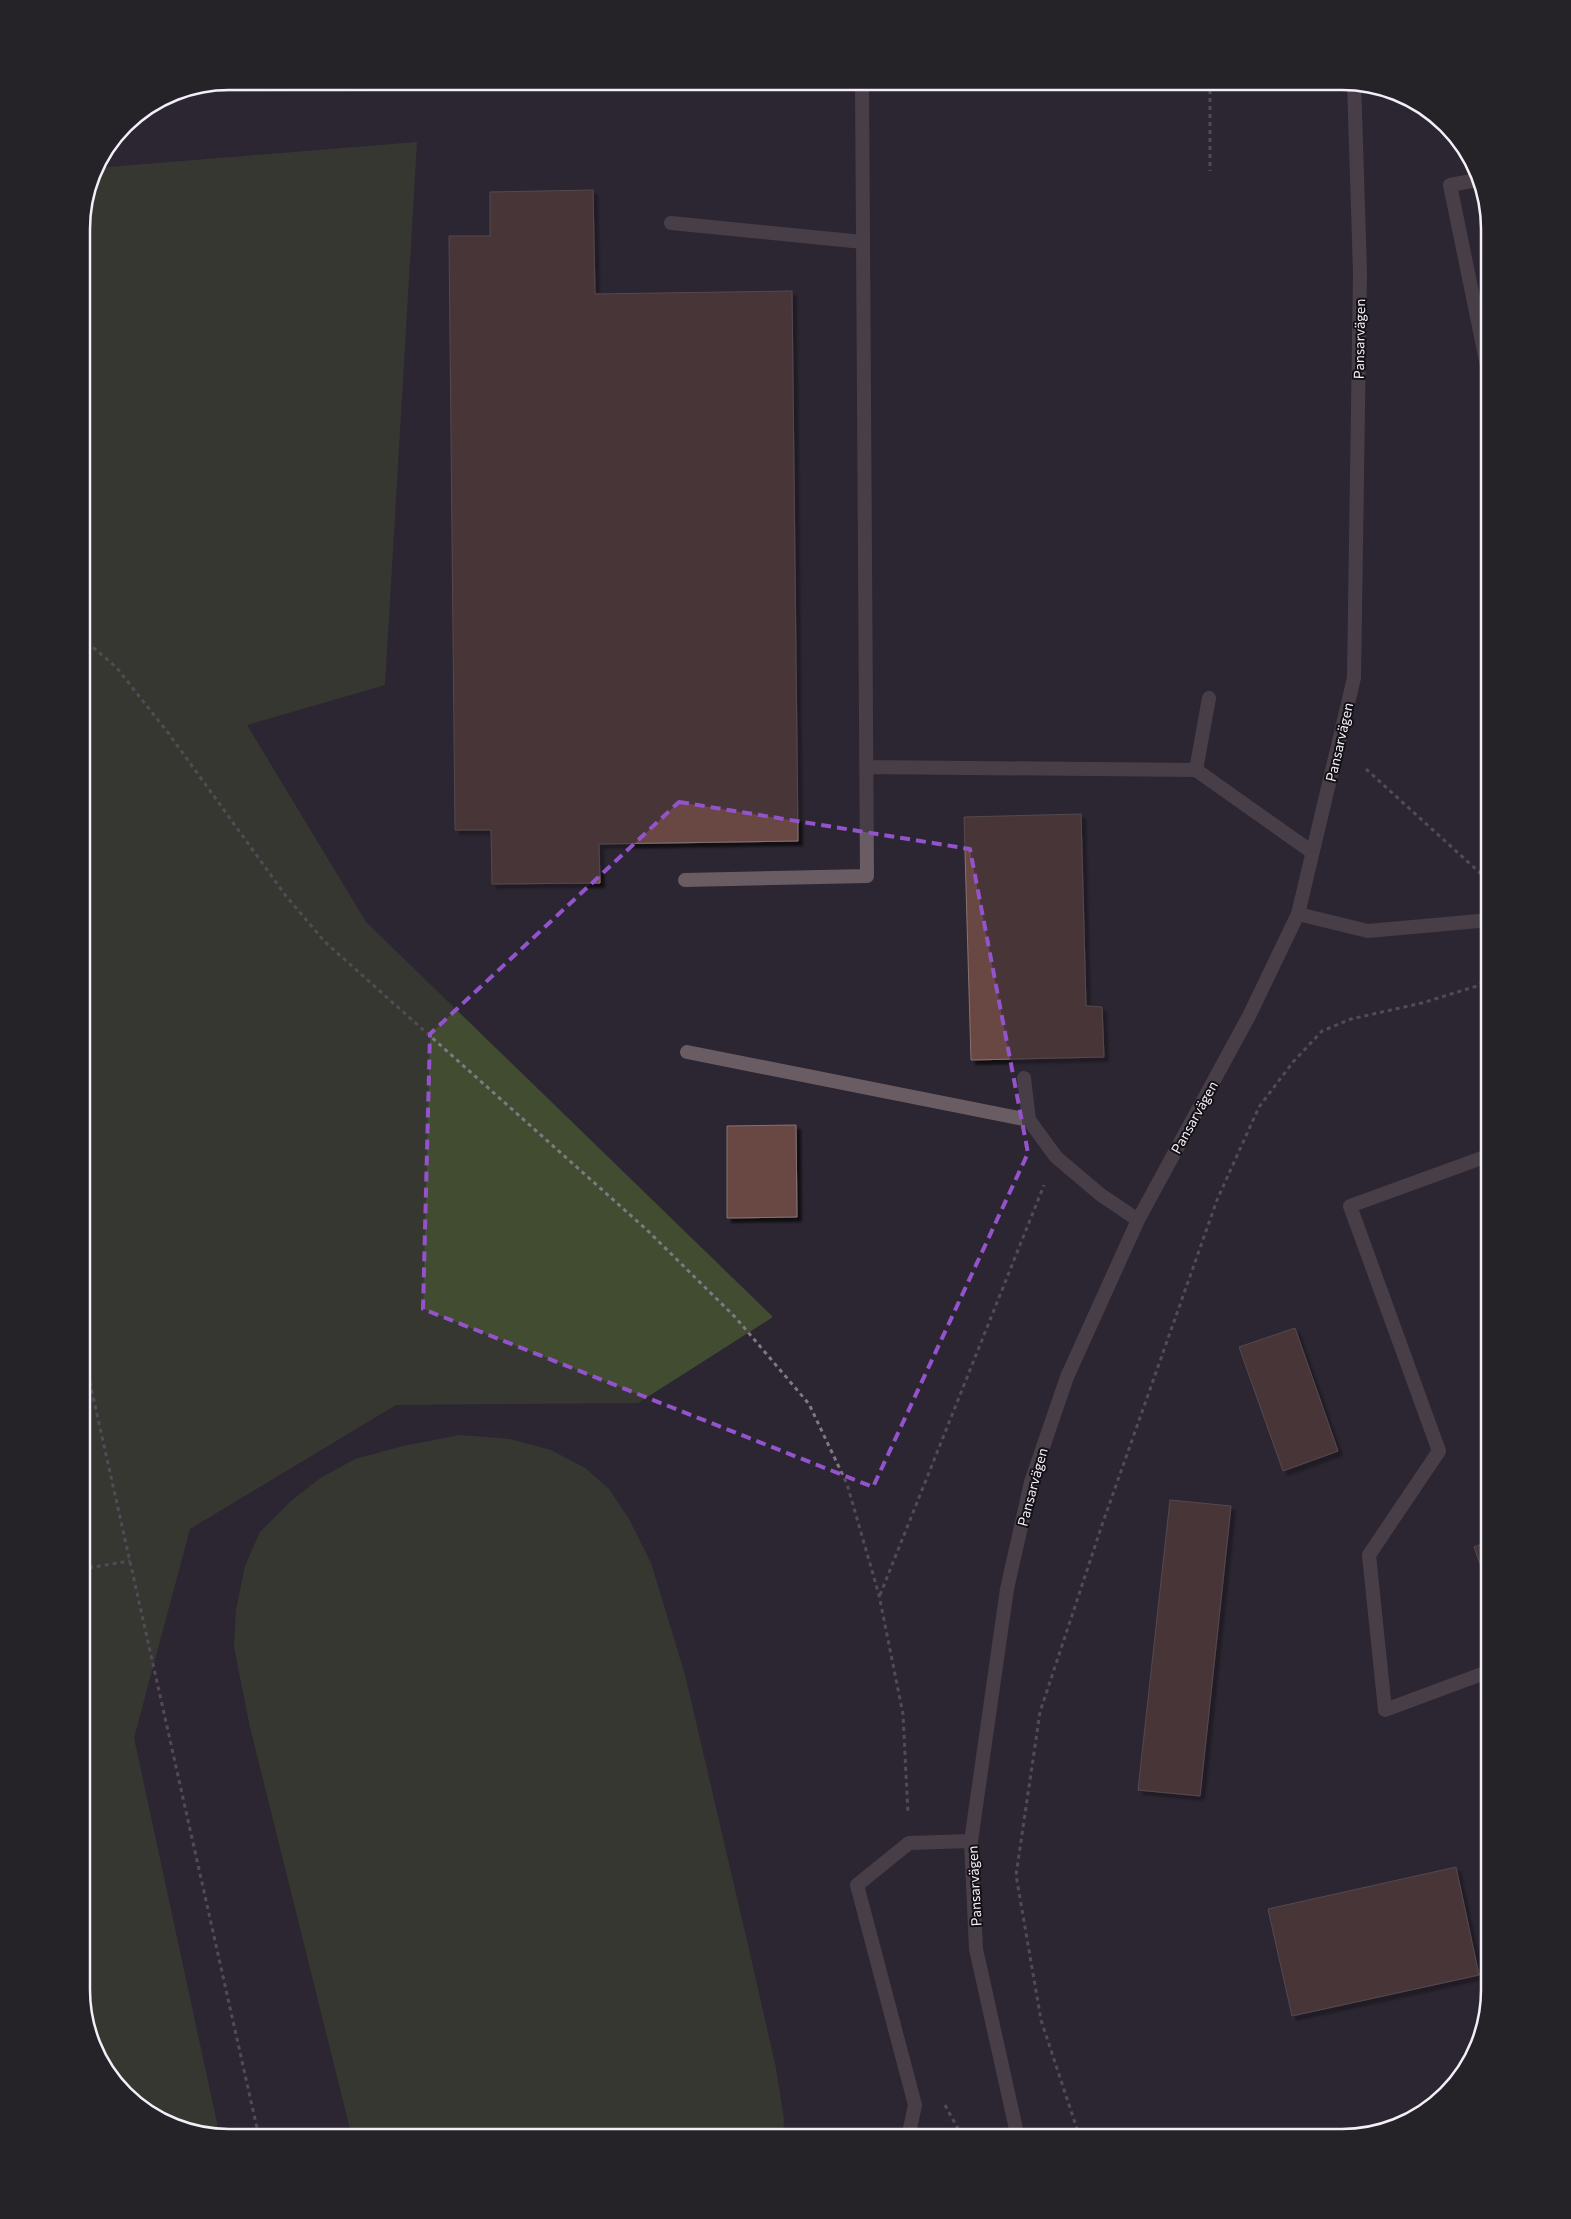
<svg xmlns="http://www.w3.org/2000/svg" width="1571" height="2219" font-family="Commissioner,sans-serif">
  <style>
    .green { fill: #424c30 }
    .building { fill: #694742; stroke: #867370; filter: url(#shadow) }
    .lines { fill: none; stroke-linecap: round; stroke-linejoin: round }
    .path { stroke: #7e7984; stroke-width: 3; stroke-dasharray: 4 4; stroke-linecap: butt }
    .service { stroke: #6a5c63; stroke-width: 14 }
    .minor { stroke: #6a5c63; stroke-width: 14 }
    .marked { fill: none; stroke: #9353ca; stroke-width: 4; stroke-dasharray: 10 6; stroke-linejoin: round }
    .labels { text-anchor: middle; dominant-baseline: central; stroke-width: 4; stroke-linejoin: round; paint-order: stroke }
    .street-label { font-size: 14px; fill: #f3eff8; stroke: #131016 }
    .rim { fill: none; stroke: #f3eff8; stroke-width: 2.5 }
  </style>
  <defs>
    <filter id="shadow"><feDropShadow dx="4.5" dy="4.5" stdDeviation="1" flood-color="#0009"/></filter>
  </defs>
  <rect width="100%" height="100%" fill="#2c2632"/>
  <path class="green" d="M417,142L385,685L247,725L366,922L773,1317L638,1403L396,1405L190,1529L134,1738L220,2137L155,2118L101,2064L81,1990L82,220L93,172L96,168Z
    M460,1435L510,1439L551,1450L585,1468L609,1489L629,1519L651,1563L685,1675L748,1945L776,2068L784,2120L783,2138L352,2137L250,1727L234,1647L236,1610L245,1566L260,1532L291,1501L319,1479L355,1459L403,1446Z"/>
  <path class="building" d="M593,190L595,294L792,291L798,841L599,844L600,883L492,884L491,830H455L449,236H490V192Z
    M1081,814L1086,1006L1102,1007L1104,1057L971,1060L964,817Z
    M796,1125L797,1217L727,1218V1126Z
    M1490,1181V1211L1480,1184Z
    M1295,1328L1338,1451L1283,1471L1239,1347Z
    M1170,1500L1231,1506L1200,1796L1138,1790Z
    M1490,1541V1592L1474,1547Z
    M1456,1867L1479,1975L1292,2016L1268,1909Z"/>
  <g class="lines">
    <path class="path" d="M1210,82V171
      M81,637L116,667L169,734L286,896L325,942L647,1230L736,1318L809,1404L847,1484L879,1595L903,1714L908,1814
      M1366,769L1490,882
      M81,916L88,877L81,860
      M81,1343L259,2137
      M81,1569L130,1561
      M880,1595L1044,1185
      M945,2105L963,2138
      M1080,2138L1041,2020L1016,1875L1040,1712L1102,1525L1217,1200L1259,1107L1293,1062L1322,1031L1351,1019L1422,1003L1477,986L1490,978"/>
    <path class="service" d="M1477,180L1450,185L1490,380
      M671,223L863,242
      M867,767L1196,770L1312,852
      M1196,770L1209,698
      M685,880L867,876L862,82
      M1298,914L1368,931L1490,920
      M687,1052L1029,1120
      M1024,1078L1029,1120L1056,1157L1101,1195L1138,1220
      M1490,1671L1385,1710L1369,1555L1439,1451L1350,1206L1490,1155"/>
    <path class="minor" d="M212,85L904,81
      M908,2138L915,2105L857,1885L909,1843L971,1841
      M1018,2138L976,1949L971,1841L1007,1589L1031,1482L1067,1377L1138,1220L1249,1016L1298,914L1354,678L1360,272L1354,82"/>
  </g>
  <path d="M0 0H1571V2219H0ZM679,802L970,849L1028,1153L873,1487L423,1309L430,1034Z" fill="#2c2632" fill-opacity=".55" fill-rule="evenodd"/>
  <path class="marked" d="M679,802L970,849L1028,1153L873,1487L423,1309L430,1034Z"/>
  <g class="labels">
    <g class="street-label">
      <text transform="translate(1359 339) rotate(-89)">Pansarvägen</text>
      <text transform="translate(1339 742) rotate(-77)">Pansarvägen</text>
      <text transform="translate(1194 1117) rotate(-61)">Pansarvägen</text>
      <text transform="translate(1032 1487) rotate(-75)">Pansarvägen</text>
      <text transform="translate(974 1886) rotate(-93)">Pansarvägen</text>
    </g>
  </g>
  <path d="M0 0H1571V2219H0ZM229 90H1342A139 139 0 0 1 1481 229V1990A139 139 0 0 1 1342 2129H229A139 139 0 0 1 90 1990V229A139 139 0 0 1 229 90Z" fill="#252228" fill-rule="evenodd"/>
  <path class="rim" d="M229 90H1342A139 139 0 0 1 1481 229V1990A139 139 0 0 1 1342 2129H229A139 139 0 0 1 90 1990V229A139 139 0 0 1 229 90Z"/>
</svg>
